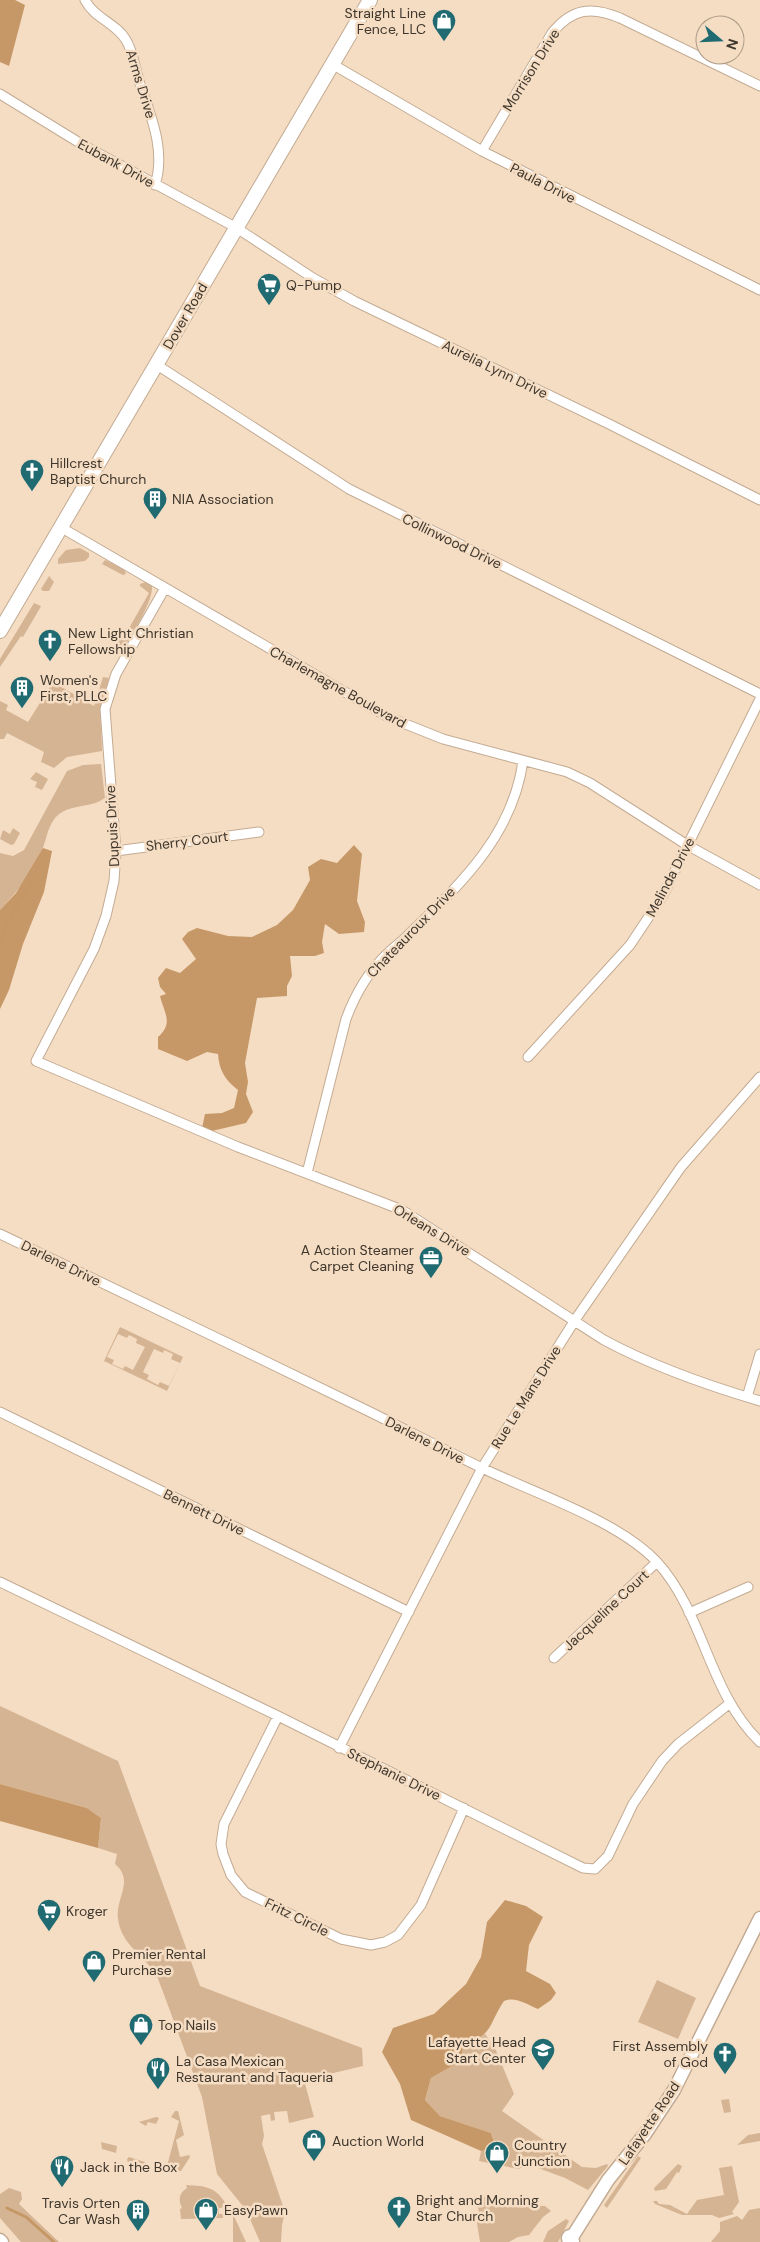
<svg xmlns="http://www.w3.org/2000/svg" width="760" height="2242" font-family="'DM Sans',sans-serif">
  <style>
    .green { fill: #d5b493; fill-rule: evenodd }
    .forest { fill: #c79867 }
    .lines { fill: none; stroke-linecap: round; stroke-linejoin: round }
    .stream { stroke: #c59765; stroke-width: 3 }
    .street-casing { stroke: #c3ab93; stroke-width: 11 }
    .secondary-casing { stroke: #c3ab93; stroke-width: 15 }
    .primary-casing { stroke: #c3ab93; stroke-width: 16 }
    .highway-casing { stroke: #c3ab93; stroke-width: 19 }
    .street { stroke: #fff; stroke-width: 9 }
    .secondary { stroke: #fff; stroke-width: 12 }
    .primary { stroke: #fff; stroke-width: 14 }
    .highway { stroke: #fff; stroke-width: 16 }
    .labels { text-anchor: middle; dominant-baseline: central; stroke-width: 5; stroke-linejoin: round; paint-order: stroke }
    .poi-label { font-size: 14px; fill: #3f362c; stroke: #f5ddc4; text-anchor: start }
    .street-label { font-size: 14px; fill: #3f362c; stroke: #f5ddc4 }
  </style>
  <rect width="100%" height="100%" fill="#f5ddc4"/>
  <path class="green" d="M80,548L89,553V557L85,561L58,564V559L66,550Z
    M105,560L124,569L126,574L123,575L102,564Z
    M49,576L54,582L49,591H43L41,589Z
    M146,582L152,585C154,601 130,639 120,652L110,654L119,635L124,637L149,593L140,586V584Z
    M34,603L41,606L40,608L23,637L21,636L0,667V659Z
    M103,677L109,678L100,707L102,751L67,757L54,768L41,762L44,752L7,733L4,739H0V701L8,705L6,710L28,722L53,682L94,706Z
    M101,764L105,798C90,809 68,803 55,818C47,828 46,842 41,853C31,875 16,893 0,910V853L13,856L24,850L67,771L83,765Z
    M36,772L48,779L42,790L35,787L37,782L30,779Z
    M13,828L20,833L14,844L11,845L0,839L3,830L10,834Z
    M120,1327L183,1357L167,1391L104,1361ZM118,1334L127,1338L129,1335L137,1339L136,1343L145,1347L133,1370L125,1366L123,1369L112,1364L114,1360L107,1357ZM154,1349L163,1353L164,1350L173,1354L171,1359L180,1363L169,1386L160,1382L158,1385L147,1379L149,1375L143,1372Z
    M0,1706L118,1761L200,1986L362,2048L363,2066L304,2080L314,2117L289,2123L287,2111L274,2112L275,2120L271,2121L270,2114L261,2116L264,2136L262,2144L285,2212L282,2225L281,2242H260L246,2210L217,2174L202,2097L157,1976C145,1956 121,1945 118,1919C115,1898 135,1881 115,1864L117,1854L98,1848L101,1818L87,1808L0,1784Z
    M657,1980L696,1998L678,2039L638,2022Z
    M485,2034L495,2048L514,2094L502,2111L582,2167L596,2168L607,2164L608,2166L588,2190L565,2178L530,2165L518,2169L479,2161L481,2151L496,2149L491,2133L440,2116L425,2100L431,2078L461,2061L463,2047L477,2041Z
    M729,2099L731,2112L724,2113L721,2100Z
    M175,2111H178L184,2135L176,2140L180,2157L189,2155L190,2157L181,2171L160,2172L157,2168L159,2164L167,2166L179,2121L171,2117Z
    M156,2117L159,2118L156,2124L148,2122L146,2126L139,2122Z
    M760,2133V2141L737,2145L748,2135Z
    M101,2142L117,2146L116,2153L102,2149Z
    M638,2156L641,2158L607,2208L604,2205Z
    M129,2157L145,2162V2166L140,2168L128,2163L127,2159Z
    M678,2164L682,2166L679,2173L677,2172L666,2189L655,2191L654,2188Z
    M732,2166L739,2202L732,2212L734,2214L719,2218L712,2215H682L655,2204L653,2201H657L659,2204L670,2205L687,2214L697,2200L724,2195L719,2168Z
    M186,2185C208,2186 216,2187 228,2207L219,2208V2214H223V2218L181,2219L180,2209L182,2208C178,2200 179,2193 187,2188Z
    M9,2188L21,2192L22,2199L19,2204L59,2242H21L0,2218V2194Z
    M474,2196L487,2197L501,2204L545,2206L551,2211L543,2217L529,2235L518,2237L509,2242H480L477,2223L480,2215Z
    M760,2208V2242H711L720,2231V2222L737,2216L742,2220L749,2210Z
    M233,2214L246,2242H233Z
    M566,2219L569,2221L558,2242H543L548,2231Z"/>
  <path class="forest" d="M0,0H15L25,5L9,66L0,62Z
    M354,845L362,854L357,901L365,922L364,932L339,934L325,924L322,942L324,953L315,956H290L292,976L287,986V996L257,998L245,1063L248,1082L246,1094L253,1112L246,1123L212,1131L202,1128L205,1114L222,1113L234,1108L238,1090C225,1080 219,1070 218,1054L207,1052L187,1061L158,1049V1037C174,1023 164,1013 160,996L166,994L160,987L158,978L166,968L180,973L196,959L182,939L188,932L197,928L228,936L252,937L277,925L293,910L310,880L308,867L321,859L337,863Z
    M43,848L52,851L44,892L23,944L9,990L0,1009V910L16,893Z
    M0,1784L87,1808L101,1818L98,1848L0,1821Z
    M505,1900L526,1906L543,1917L529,1945L526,1971L550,1984L556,1993L551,2000L538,2009C528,2005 515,1996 504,2001C487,2027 495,2032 463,2047L461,2061L431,2078L425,2100L440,2116L491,2133L496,2149L481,2151L411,2120L400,2084L382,2052L393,2028L434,2014L466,1984L481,1957L487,1922Z"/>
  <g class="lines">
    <path class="stream" d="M0,940L19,901L33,880
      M7,2208L26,2217L54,2242"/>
    <defs>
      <path id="street" d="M85,0C94,18 116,23 126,40C134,53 135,70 140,84C151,116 166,151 155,185
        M332,64L482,151L760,290
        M0,94L83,145L235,227L313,278L354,301L607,423L760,500
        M482,151L552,33C572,8 592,6 620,18L760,86
        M157,365L349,489L760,694
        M62,528L388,717L443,739L567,772L590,783L687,845L760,885
        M165,588L116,674L105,709L116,851L114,881L106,916L94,949L36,1061L238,1147L402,1210L604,1340C654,1367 706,1385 760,1401
        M116,851L259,832
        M528,1057L630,945L662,897L760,699
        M307,1173L346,1019C355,995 367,973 386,955C391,950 397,945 403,940C456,888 512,839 523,761
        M0,1234C121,1292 243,1350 364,1409C403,1428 442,1449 482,1468C534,1493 619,1521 657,1562C705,1615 708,1692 760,1742
        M747,1397L760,1354
        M0,1412L409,1612
        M0,1582L278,1716L583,1868L595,1869L608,1856L633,1804L662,1761L678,1744L729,1704
        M689,1613L748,1587
        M554,1658L657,1562
        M278,1716L224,1824L221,1844L223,1854L231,1875L245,1892L341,1939L371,1945L385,1942L398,1935L421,1905L464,1808
        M339,1748L482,1468L575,1320L681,1167L760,1077"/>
      <path id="secondary" d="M0,2240L2,2242
        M569,2242L608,2180L645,2134L674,2090L760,1918"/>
      <path id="primary" d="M0,631L370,0"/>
      <path id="highway" d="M570,2238L571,2242"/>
    </defs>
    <use href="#street" class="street-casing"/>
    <use href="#secondary" class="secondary-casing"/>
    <use href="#primary" class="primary-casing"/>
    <use href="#highway" class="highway-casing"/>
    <use href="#street" class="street"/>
    <use href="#secondary" class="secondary"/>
    <use href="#primary" class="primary"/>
    <use href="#highway" class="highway"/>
  </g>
  <defs>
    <symbol id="shop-pin" viewBox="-11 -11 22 30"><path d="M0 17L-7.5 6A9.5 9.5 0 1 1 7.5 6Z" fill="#206b71" stroke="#f5ddc4"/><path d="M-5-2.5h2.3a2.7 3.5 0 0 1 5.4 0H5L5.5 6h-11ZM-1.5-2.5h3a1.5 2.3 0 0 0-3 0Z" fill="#fff"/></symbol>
    <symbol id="supermarket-pin" viewBox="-11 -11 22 30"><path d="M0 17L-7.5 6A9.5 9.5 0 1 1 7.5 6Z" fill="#206b71" stroke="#f5ddc4"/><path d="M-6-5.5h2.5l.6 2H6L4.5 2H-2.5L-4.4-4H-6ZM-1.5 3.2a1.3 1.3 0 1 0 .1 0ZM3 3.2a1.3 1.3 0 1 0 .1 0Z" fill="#fff"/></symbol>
    <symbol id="church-pin" viewBox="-11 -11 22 30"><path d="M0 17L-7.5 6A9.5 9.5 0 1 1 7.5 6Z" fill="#206b71" stroke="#f5ddc4"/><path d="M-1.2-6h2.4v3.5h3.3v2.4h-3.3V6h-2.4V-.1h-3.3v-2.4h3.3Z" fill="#fff"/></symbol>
    <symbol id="building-pin" viewBox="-11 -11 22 30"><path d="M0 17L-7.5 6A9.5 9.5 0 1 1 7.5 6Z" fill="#206b71" stroke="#f5ddc4"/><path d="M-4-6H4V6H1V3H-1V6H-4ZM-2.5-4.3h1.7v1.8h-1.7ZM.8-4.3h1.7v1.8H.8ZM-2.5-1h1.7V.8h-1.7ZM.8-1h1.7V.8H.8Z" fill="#fff"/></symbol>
    <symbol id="office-pin" viewBox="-11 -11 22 30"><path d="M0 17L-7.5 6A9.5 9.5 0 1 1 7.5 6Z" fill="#206b71" stroke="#f5ddc4"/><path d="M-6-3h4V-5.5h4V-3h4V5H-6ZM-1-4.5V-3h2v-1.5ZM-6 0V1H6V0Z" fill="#fff"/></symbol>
    <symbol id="school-pin" viewBox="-11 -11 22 30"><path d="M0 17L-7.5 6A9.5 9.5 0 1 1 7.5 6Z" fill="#206b71" stroke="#f5ddc4"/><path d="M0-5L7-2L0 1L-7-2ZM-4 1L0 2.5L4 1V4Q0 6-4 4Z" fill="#fff"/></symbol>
    <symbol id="restaurant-pin" viewBox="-11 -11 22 30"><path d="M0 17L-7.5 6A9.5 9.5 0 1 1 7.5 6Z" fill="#206b71" stroke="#f5ddc4"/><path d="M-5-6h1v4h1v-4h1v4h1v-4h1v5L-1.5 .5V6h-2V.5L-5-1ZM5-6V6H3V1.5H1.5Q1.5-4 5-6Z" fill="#fff"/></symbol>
  </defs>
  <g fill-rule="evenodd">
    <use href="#shop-pin" x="430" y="7" width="28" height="38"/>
    <use href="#supermarket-pin" x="255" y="271" width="28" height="38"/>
    <use href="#church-pin" x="18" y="457" width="28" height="38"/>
    <use href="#building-pin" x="141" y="485" width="28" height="38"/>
    <use href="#church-pin" x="36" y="627" width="28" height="38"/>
    <use href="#building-pin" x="8" y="674" width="28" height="38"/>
    <use href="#office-pin" x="417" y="1244" width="28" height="38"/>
    <use href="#supermarket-pin" x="35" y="1897" width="28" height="38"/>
    <use href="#shop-pin" x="80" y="1948" width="28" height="38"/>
    <use href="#shop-pin" x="127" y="2011" width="28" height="38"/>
    <use href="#school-pin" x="529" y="2036" width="28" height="38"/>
    <use href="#church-pin" x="711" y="2040" width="28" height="38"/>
    <use href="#restaurant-pin" x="144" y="2055" width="28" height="38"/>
    <use href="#shop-pin" x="300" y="2127" width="28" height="38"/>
    <use href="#shop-pin" x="483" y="2139" width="28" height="38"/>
    <use href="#restaurant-pin" x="48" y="2153" width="28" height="38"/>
    <use href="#church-pin" x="385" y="2194" width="28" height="38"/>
    <use href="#shop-pin" x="192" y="2196" width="28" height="38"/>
    <use href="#building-pin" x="124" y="2197" width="28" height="38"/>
  </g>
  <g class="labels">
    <g class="poi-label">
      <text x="426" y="13" text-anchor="end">Straight Line<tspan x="426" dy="16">Fence, LLC</tspan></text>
      <text x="286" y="285">Q-Pump</text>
      <text x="50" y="463">Hillcrest<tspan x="50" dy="16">Baptist Church</tspan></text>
      <text x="172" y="499">NIA Association</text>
      <text x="68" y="633">New Light Christian<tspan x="68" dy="16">Fellowship</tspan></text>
      <text x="40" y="680">Women's<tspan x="40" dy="16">First, PLLC</tspan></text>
      <text x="414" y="1250" text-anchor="end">A Action Steamer<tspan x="414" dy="16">Carpet Cleaning</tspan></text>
      <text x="66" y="1911">Kroger</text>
      <text x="112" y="1954">Premier Rental<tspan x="112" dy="16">Purchase</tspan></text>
      <text x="158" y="2025">Top Nails</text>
      <text x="526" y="2042" text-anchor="end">Lafayette Head<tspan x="526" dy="16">Start Center</tspan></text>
      <text x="708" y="2046" text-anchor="end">First Assembly<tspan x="708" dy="16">of God</tspan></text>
      <text x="176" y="2061">La Casa Mexican<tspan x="176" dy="16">Restaurant and Taqueria</tspan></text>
      <text x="332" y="2141">Auction World</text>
      <text x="514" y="2145">Country<tspan x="514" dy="16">Junction</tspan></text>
      <text x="80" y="2167">Jack in the Box</text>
      <text x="416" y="2200">Bright and Morning<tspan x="416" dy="16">Star Church</tspan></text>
      <text x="120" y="2203" text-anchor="end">Travis Orten<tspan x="120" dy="16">Car Wash</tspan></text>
      <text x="224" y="2210">EasyPawn</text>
    </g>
    <g class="street-label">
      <text transform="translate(531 70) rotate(-58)">Morrison Drive</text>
      <text transform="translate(141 84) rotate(73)">Arms Drive</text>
      <text transform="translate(116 163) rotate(29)">Eubank Drive</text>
      <text transform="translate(543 183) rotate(27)">Paula Drive</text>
      <text transform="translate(185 316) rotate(-60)">Dover Road</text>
      <text transform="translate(495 369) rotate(26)">Aurelia Lynn Drive</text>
      <text transform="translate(452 541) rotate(26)">Collinwood Drive</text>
      <text transform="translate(338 687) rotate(29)">Charlemagne Boulevard</text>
      <text transform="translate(112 826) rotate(-93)">Dupuis Drive</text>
      <text transform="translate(187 841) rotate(-7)">Sherry Court</text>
      <text transform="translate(670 877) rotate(-62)">Melinda Drive</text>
      <text transform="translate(411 932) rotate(-46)">Chateauroux Drive</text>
      <text transform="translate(432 1230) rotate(31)">Orleans Drive</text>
      <text transform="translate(61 1263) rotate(26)">Darlene Drive</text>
      <text transform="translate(526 1397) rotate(-58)">Rue Le Mans Drive</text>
      <text transform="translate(425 1440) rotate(27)">Darlene Drive</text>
      <text transform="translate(204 1512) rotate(26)">Bennett Drive</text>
      <text transform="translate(606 1610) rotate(-43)">Jacqueline Court</text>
      <text transform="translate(394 1774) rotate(26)">Stephanie Drive</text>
      <text transform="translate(297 1917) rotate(26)">Fritz Circle</text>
      <text transform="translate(649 2123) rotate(-56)">Lafayette Road</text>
    </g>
  </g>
  <g transform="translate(720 40) rotate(109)"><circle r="24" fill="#f5ddc4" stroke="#ac9a87"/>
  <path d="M0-4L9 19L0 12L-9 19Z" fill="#206b71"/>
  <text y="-8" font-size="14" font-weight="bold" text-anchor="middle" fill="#3f362c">N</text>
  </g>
</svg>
